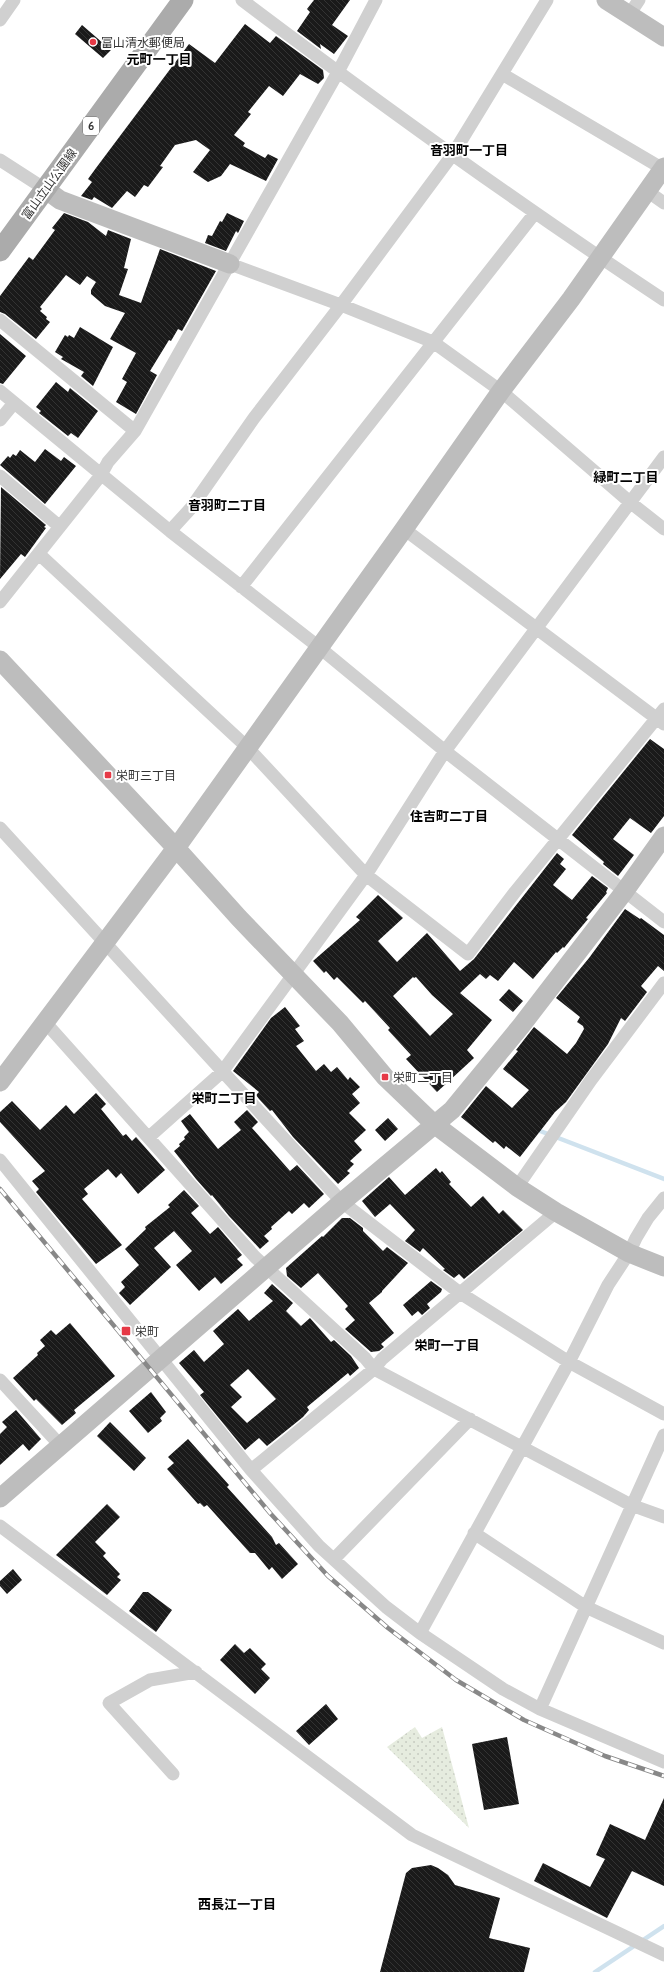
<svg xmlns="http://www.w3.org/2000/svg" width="664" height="1972" font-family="Cabin,'Noto Sans JP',sans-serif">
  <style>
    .grass { fill: url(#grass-dots) }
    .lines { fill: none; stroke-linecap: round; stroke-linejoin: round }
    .stream { stroke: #cfe2ee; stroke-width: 4.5 }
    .building { fill: url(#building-back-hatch); fill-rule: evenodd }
    .street { stroke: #d0d0d0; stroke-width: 13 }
    .secondary { stroke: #bdbdbd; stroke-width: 19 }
    .primary { stroke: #ababab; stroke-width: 21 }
    .rail-casing { stroke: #888; stroke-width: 4.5 }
    .rail { stroke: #fff; stroke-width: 3; stroke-dasharray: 9; stroke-linecap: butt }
    .poi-dot { fill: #e63946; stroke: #fff; stroke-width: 1.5 }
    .labels { text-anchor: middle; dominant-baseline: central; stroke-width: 4; stroke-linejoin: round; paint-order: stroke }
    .shield { fill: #fff; stroke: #707070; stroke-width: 1 }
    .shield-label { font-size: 11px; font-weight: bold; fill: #333 }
    .poi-label { font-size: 12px; fill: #333; stroke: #fff; text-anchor: start }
    .street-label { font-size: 12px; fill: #333; stroke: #fff }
    .neighbourhood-label { font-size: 13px; font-weight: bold; fill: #000; stroke: #fff }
  </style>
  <defs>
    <pattern id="grass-dots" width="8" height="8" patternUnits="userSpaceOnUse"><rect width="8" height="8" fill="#e6ecdf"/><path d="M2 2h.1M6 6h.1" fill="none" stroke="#c6cbc0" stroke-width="1.8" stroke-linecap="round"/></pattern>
    <pattern id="building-back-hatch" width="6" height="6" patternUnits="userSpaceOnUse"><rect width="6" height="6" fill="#1a1a1a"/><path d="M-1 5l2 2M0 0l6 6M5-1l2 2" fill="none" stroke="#333"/></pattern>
  </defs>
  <rect width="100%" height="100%" fill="#fff"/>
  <path class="grass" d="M415,1727L422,1738L442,1727L469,1828L387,1747Z"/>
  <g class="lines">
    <path class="stream" d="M535,1129L664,1179
      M595,1972L664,1926"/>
  </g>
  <path class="building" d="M314,0H350L332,25L348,36L334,54L320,44L321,49L297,31L310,12L307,9Z
    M245,24L270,43L276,36L323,70L324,78L318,84L300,74L283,96L269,86L248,112L251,114L234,135L245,143L243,146L265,158L268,154L278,159L266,181L230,164L221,176L208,182L193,172L210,150L196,140L175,145L160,166L163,167L148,187L144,185L135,197L127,191L112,208L94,197L92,200L81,196L92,182L88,179L96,168L189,44L215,63Z
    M82,25L111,50L103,58L75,34Z
    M64,213L88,222L106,236L108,230L131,239L124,268L128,269L119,295L141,303L160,249L216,271L182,331L178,329L171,341L169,340L150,371L157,375L136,414L116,402L127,382L122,379L136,353L110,339L125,313L105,306L91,294V290L96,282L87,276L80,285L66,275L40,307L42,309L40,311L47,317L46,319L50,322L36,339L5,314L0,312V296L29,257L33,260L55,230L52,228Z
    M227,213L244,221L238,233L236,231L226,251L205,243L208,235L212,236L220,221L222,222Z
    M80,327L113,347L93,386L81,376L84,372L61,359L63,357L55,352L65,335L68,337L69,335L74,338Z
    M0,334L26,356L3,384L0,383Z
    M56,382L68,392L70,388L98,411L78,438L71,433L68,436L39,413L41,411L36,407Z
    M45,449L61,461L64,457L76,466L45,504L0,465L8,456L10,458L13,454L16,456L20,450L35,462Z
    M1,487L46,525L44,527L46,528L25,557L21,554L0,579Z
    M650,739L664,749V816L651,833L630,818L613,839L634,855L618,876L603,864L604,862L572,835Z
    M557,853L564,859L560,864L566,869L553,885L572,900L592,876L608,888L606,892L607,893L586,918L588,919L572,938L564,948L563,947L557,953L556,952L533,979L514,962L498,981L490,975L486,979L480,974L460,993L492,1020L467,1050L474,1058L437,1092L406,1059L411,1055L388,1030L390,1028L365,1001L363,1003L337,977L334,980L326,971L324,973L313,961L360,920L356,917L378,895L403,918L378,941L397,962L427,933L460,971L474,959ZM413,977L414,978L416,977L432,995L453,1014L430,1036L393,996Z
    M625,909L640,919L641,918L664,935V971L658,966L641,986L647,992L625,1021L621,1018L608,1044L566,1102L555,1112L520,1157L506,1146L504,1149L495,1141L493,1143L461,1117L486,1086L512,1108L529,1090L503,1069L518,1051L516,1050L534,1027L567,1054L576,1043L584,1029L583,1026L577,1022L580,1017L556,998L589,958Z
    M509,989L523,1001L513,1012L499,1000Z
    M285,1007L300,1026L295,1029L304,1041L296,1046L316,1071L324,1064L331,1072L337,1067L348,1080L350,1077L360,1087L352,1094L360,1103L349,1113L366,1130L354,1141L362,1150L350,1161L354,1164L347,1171L350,1173L338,1184L293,1137L272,1110L270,1111L259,1099L256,1095L259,1092L233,1071L271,1018Z
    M96,1093L106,1104L101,1109L123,1136L126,1134L132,1141L136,1137L165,1170L138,1194L121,1173L116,1178L108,1169L84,1189L88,1194L82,1199L122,1245L96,1264L36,1192L39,1189L32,1181L45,1171L0,1122V1112L12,1101L40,1130L66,1105L74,1114Z
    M247,1110L258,1122L252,1128L290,1171L297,1165L324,1194L309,1208L304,1203L292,1214L289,1211L271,1227L272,1229L264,1236L269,1241L260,1249L229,1216L212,1195L211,1196L196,1179L174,1151L180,1146L179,1144L185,1139L184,1137L189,1132L181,1121L190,1114L218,1149L241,1130L234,1122Z
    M388,1118L398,1129L385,1141L375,1130Z
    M436,1168L440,1173L442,1171L451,1182L449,1184L471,1207L483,1196L499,1214L503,1210L523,1230L464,1279L459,1274L454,1278L443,1270L445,1269L423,1248L420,1252L405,1241L415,1230L390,1204L375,1217L362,1201L389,1177L405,1195Z
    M184,1190L199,1206L191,1213L210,1234L218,1227L242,1255L237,1259L243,1265L221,1284L215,1277L199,1291L176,1265L192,1251L174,1231L154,1248L171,1267L130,1305L119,1293L125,1287L121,1282L139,1265L125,1249L146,1229L145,1227L170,1207L168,1205Z
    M342,1218H350L363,1228V1231L383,1251L387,1247L408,1263L382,1291V1292L369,1303L394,1333L381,1344L384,1347L379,1351L371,1352L345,1329L355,1320L345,1309L348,1306L318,1273L301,1288L287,1276L286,1268L322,1236L323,1237Z
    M431,1281L442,1289L441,1292L427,1304L430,1308L422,1315L418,1311L412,1316L403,1305Z
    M272,1284L293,1303L286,1311L301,1326L310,1318L331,1342L334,1340L351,1356L359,1368L350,1376L348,1373L307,1407L309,1410L303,1417L267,1446L259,1438L245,1450L200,1395L204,1392L179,1363L194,1350L204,1362L224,1344L213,1331L238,1309L249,1321L273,1301L264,1293ZM248,1369L276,1399L247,1423L231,1407L242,1397L230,1385Z
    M70,1323L115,1376L74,1410L76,1413L62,1425L36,1399L34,1401L13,1378L38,1355L37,1353L45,1346L40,1340L51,1330L56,1335Z
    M151,1392L166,1412L160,1418L162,1421L148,1433L129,1411Z
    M16,1410L41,1439L29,1451L23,1444L0,1465V1434L7,1427L2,1422Z
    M110,1422L146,1458L134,1471L97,1436Z
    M188,1439L229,1485L227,1487L272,1537L276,1545L279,1543L298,1564L282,1579L272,1567L269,1570L255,1553H250L207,1505L204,1507L200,1503L198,1504L167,1469L174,1463L168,1457Z
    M107,1504L120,1517L95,1542L106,1553L103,1556L120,1574L117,1577L121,1580L107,1595L56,1555Z
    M13,1569L22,1580L7,1594L0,1586V1581Z
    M143,1592H148L172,1610L156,1632L129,1611Z
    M235,1644L244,1653L250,1648L266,1664L261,1669L270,1678L255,1694L220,1660Z
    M326,1704L338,1719L309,1745L296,1731Z
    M507,1737L519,1804L484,1810L472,1744Z
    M664,1798V1886L632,1871L607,1918L534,1881L543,1863L590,1887L605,1859L596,1855L610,1824L645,1840Z
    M431,1865L438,1868L448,1875L455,1885L500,1898L489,1938L530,1948L524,1972H380L406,1873L412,1868Z"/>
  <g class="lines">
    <path class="street" d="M242,0C380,104 520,205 664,300
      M629,15L639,0
      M0,20L14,0
      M502,74L663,169
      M0,160L45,189
      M647,191L664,203
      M230,264L341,305L433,342L501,391L631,503L664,529
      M0,320L135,431
      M0,391L170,531L320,648L445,751L664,922
      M0,420L14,403
      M0,476L59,526
      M404,529L664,724
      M170,531L191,508L254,418L341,305L453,154L547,0
      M39,554L248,748L366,875L468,954L515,892L664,709
      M241,587L535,213
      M0,602L101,475L108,462L135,431L338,72L376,0
      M0,828L342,1202L460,1293L569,1362L664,1414
      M45,1022L255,1257L365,1358L374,1369L631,1505L664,1517
      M149,1137L222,1072L366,875L445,751L664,457
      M0,1160L251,1470L319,1546L386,1607L420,1633L503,1689L540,1709L664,1762
      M517,1187L591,1080L664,983
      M0,1380L60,1445
      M251,1470L374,1369L382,1359L556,1212
      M0,1526L412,1835L664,1955
      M474,1533L586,1607L664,1643
      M334,1559L470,1419
      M420,1633L569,1362L608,1285L629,1253L636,1238L648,1218L664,1198
      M540,1709L664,1435
      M173,1774L109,1703L150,1680L196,1672"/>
    <path class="secondary" d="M606,0L664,37
      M45,189L60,200L230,264
      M0,660L176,848L239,918L340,1023L385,1077L434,1124L517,1187L556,1212L629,1253L664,1267
      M0,1082L176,848L404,529L501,391L571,299L664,167
      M0,1498L342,1202L452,1110L521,1026L624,892L664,836"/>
    <path class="primary" d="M0,251L183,0"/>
    <defs>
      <path id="rail" d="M0,1189L270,1513L328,1576L388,1628L456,1680L524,1720L605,1756L664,1776"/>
    </defs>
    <use href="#rail" class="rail-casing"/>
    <use href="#rail" class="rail"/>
  </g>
  <g class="poi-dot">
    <circle cx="93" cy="42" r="4"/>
    <rect x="104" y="771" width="8" height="8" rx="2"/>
    <rect x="381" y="1073" width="8" height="8" rx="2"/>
    <rect x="121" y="1326" width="10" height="10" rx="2"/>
  </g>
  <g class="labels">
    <rect class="shield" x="83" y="117" width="16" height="18" rx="3"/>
    <g class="shield-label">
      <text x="91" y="126">6</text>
    </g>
    <g class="poi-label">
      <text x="101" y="42">富山清水郵便局</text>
      <text x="116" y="775">栄町三丁目</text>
      <text x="393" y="1077">栄町二丁目</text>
      <text x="135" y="1331">栄町</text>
    </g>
    <g class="street-label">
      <text transform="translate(49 184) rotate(-54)">富山立山公園線</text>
    </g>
    <g class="neighbourhood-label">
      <text x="159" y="59">元町一丁目</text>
      <text x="469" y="150">音羽町一丁目</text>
      <text x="626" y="477">緑町二丁目</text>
      <text x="227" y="505">音羽町二丁目</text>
      <text x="449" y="816">住吉町二丁目</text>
      <text x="224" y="1098">栄町二丁目</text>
      <text x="447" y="1345">栄町一丁目</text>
      <text x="237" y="1904">西長江一丁目</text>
    </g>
  </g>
</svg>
